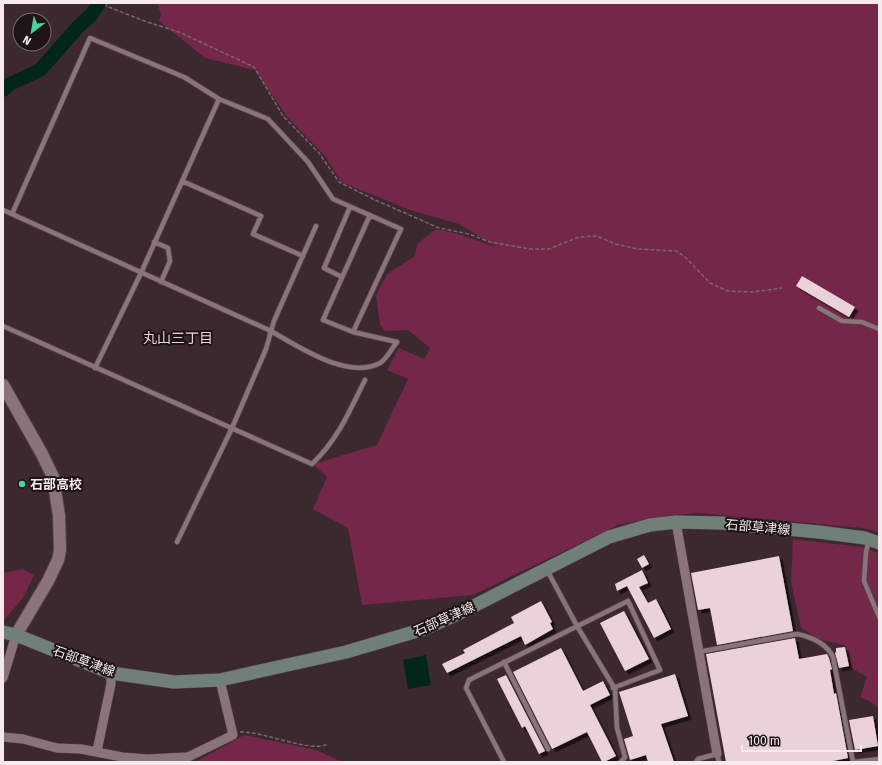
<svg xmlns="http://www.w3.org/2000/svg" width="882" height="765" font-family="'Fira Sans','Noto Sans JP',sans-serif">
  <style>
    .green { fill: #742749 }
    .water { fill: #022719 }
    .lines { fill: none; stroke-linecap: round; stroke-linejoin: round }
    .river { stroke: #022719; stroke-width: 14 }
    .building { fill: #ebd1da; filter: url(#shadow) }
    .service-casing { stroke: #55444b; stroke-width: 6 }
    .minor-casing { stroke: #55444b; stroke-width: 10 }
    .tertiary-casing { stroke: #55444b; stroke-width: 14 }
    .secondary-casing { stroke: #55444b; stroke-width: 14 }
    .path { stroke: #78666c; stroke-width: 1.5; stroke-dasharray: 4 2; stroke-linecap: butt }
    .service { stroke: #8a737b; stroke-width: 4.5 }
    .minor { stroke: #8a737b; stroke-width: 9 }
    .tertiary { stroke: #8a737b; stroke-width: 12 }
    .secondary { stroke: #707f79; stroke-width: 13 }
    .poi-dot { fill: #49d49c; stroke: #1d1417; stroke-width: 1.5 }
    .labels { text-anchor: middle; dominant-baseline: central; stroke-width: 4; stroke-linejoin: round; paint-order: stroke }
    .poi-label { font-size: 13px; font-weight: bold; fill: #f7eaee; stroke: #1d1417; text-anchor: start }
    .street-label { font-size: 13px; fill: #f7eaee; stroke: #1d1417 }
    .neighbourhood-label { font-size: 14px; fill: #ecd1da; stroke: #1d1417 }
  </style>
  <defs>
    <filter id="shadow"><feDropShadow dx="3.5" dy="3.5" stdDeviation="0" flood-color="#0009"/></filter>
  </defs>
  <rect width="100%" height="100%" fill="#3c282f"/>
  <path class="green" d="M157,3H879V532L863,528L698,513L663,516L618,525L473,595L362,605L348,528L313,509L327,477L313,464L377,445L408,379L387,370L399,348L424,359L430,348L408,330L385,331L380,325L376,295L387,274L415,256L417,244L436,229L458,234L496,247L459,224L410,210L341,182L326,157L288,118L255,70L205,58L159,21L161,14Z
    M793,539L861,547L879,553V709L871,702L860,697L867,677L851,668L846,646L819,639L801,628L791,582Z
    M23,569L34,575L23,598L3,621V573Z
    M244,735L316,750L342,762H195Z"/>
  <path class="water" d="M426,655L431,685L408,689L403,660Z"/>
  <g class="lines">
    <path class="river" d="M3,90L10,84L40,70L78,27L91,15L99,3"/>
  </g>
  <path class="building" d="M802,276L855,307L849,317L796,286Z
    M644,555L649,564L642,568L637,559Z
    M779,556L793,631L717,645L710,608L698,610L691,573Z
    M642,570L648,583L639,587L648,603L656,599L671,629L654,638L627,586L617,591L615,584Z
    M541,601L552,622L550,623L553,629L525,645L521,636L447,673L442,664L465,653L463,650L514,623L511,617Z
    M624,611L649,659L625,671L600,623Z
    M795,638L799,659L827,654L829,658L832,669L830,670L834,694L836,693L848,758L828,762H726L706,654Z
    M845,647L849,666L839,668L835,653L836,652V648Z
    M561,648L583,691L603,681L610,695L590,705L616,756L604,762H602L587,732L552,749L513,672Z
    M675,674L688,716L661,724L674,762H648L646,755L630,760L624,739L633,736L619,692Z
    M506,675L545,751L539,754L525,726L522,728L497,679Z
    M873,716L878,746L855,750L849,720Z"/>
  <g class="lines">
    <defs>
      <path id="service" d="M219,99L268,119L308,162L333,199L401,229L353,332
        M182,181L261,216L253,234L303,256
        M3,210L271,331C299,347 348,380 380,363C386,360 392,348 397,342L353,332L323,320L370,215
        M12,214L90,38L184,77L219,99L141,273L95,368
        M154,242L168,248L170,261L161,282
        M342,277L324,268L350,207
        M819,308L842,321L862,322L879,329
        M3,326L312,464C338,439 349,412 365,380
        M869,540L866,552L864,581L879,617
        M177,542L232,428L266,349L274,321L316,226
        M547,570L577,626L615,689L617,728L625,757L621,762
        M698,652L797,634C811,637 827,644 833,657L853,762
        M504,662L548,749
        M504,762L466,688L469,680L628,601L660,670L613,688
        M696,762L698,759L717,754L719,762
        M855,762L879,759"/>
      <path id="minor" d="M676,522L717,754
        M3,678L16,635
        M3,737L23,739L57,748L81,749L122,757L147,759L188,757L233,735L220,680
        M97,751L111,684V673"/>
      <path id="tertiary" d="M3,385L42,454L53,477L59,516L60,550L58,560L48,581L16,635"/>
      <path id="secondary" d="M3,632L16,635L111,673L174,682L220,680L346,652L424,629L460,613L609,537L650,525L676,522L721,523L819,532L865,538L879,543"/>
    </defs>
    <use href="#service" class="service-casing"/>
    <use href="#minor" class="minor-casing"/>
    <use href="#tertiary" class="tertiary-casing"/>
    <use href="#secondary" class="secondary-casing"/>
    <path class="path" d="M107,3L106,6L147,22L179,32L254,67L283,116L319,153L339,182L373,199L439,228L469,234L490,242L530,249H549L579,237L597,236L615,244L638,249L677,251L686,258L710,283L728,291L752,292L782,288
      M240,732C264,731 309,753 328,744"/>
    <use href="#service" class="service"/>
    <use href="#minor" class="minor"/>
    <use href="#tertiary" class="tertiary"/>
    <use href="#secondary" class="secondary"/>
  </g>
  <circle class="poi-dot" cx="22" cy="484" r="4"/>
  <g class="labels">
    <g class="poi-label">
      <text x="30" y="484">石部高校</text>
    </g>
    <g class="street-label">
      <text transform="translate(758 527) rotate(5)">石部草津線</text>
      <text transform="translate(444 619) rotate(-24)">石部草津線</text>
      <text transform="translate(84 661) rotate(20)">石部草津線</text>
    </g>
    <g class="neighbourhood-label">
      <text x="178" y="338">丸山三丁目</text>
    </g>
  </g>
  <rect width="882" height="765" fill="none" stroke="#f7eaee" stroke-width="8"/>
  <g transform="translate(32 32) rotate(211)"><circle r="19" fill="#1d1417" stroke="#746a6d"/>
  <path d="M0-3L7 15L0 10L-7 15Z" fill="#49d49c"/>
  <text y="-6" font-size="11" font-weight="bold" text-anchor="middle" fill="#f7eaee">N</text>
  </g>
  <path d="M742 745v6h119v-6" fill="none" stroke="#f7eaee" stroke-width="2"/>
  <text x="748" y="745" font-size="12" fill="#f7eaee" stroke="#1d1417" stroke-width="3" paint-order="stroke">100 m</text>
</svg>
